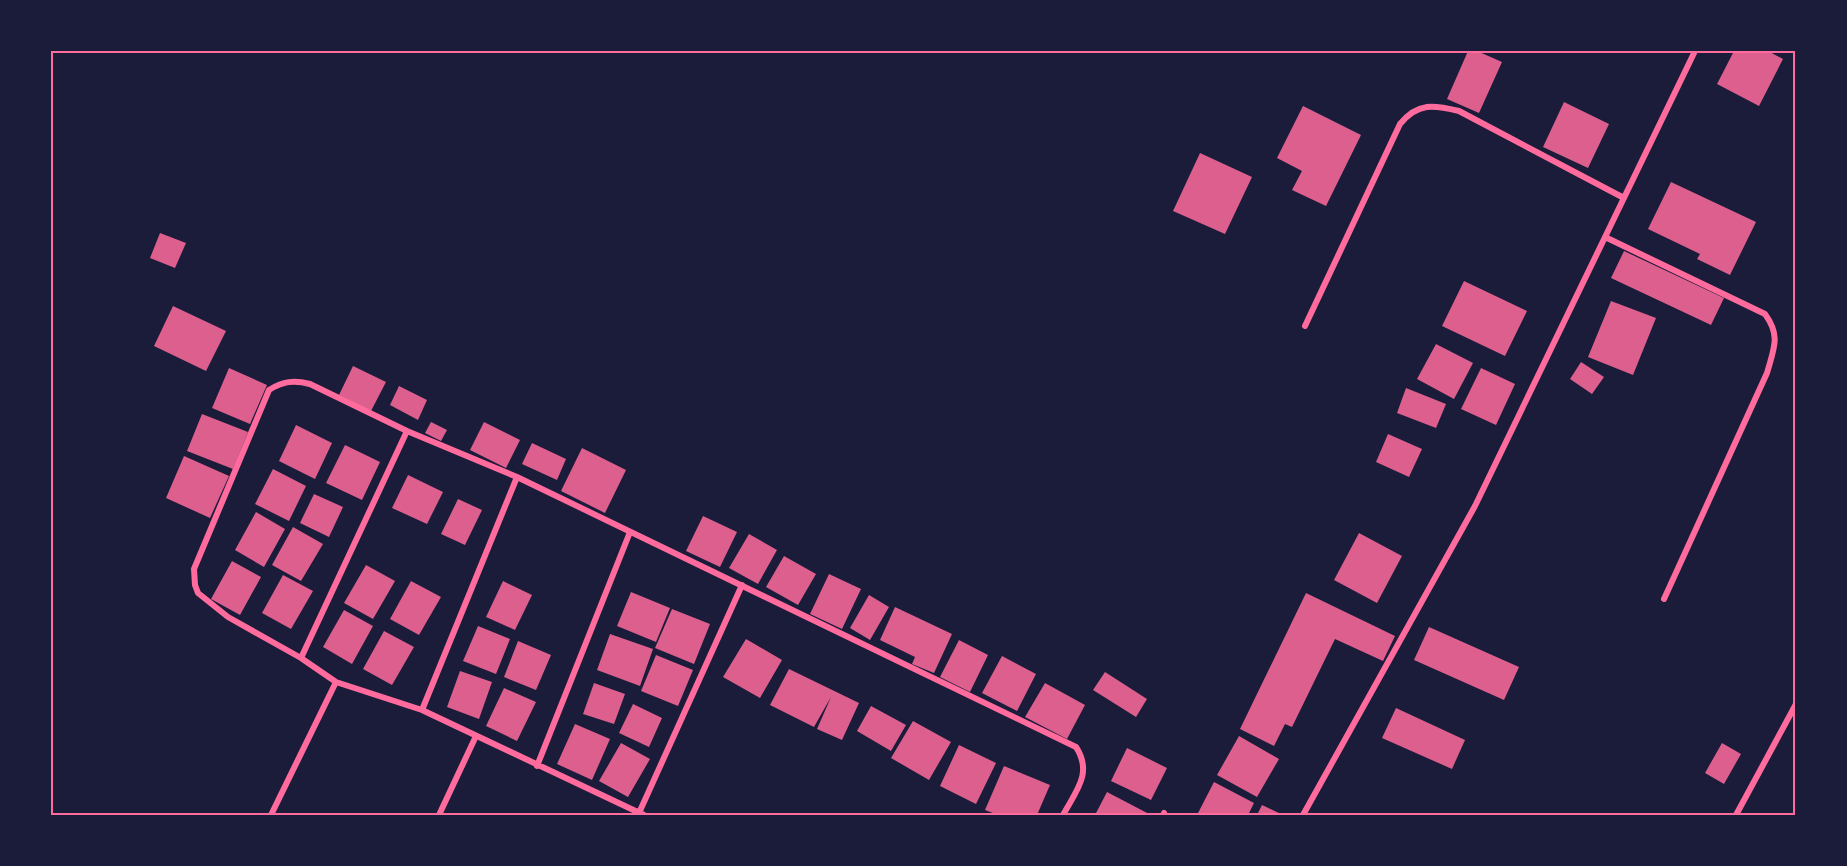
<svg xmlns="http://www.w3.org/2000/svg" width="1847" height="866" font-family="Lora,serif">
  <style>
    .building { fill: #dd5f8e }
    .lines { fill: none; stroke-linecap: round; stroke-linejoin: round }
    .minor { stroke: #ff6b9d; stroke-width: 6 }
    .neatline { fill: none; stroke: #ff6b9d; stroke-width: 2 }
  </style>
  <rect width="100%" height="100%" fill="#1b1b3a"/>
  <path class="building" d="M1468,51H1477L1502,62L1479,113L1447,99Z
    M1734,51H1768L1783,59L1759,106L1717,84Z
    M1564,102L1609,124L1588,168L1543,147Z
    M1303,106L1361,135L1326,206L1292,190L1302,171L1277,158Z
    M1200,153L1252,177L1225,234L1173,211Z
    M1671,182L1756,222L1730,275L1697,259L1700,254L1648,229Z
    M160,233L186,243L175,268L150,258Z
    M1624,251L1724,298L1711,325L1611,278Z
    M1464,281L1527,311L1505,356L1442,326Z
    M1611,301L1656,318L1633,375L1588,357Z
    M173,306L226,331L206,371L154,346Z
    M1436,344L1473,363L1454,399L1417,379Z
    M1581,362L1604,377L1592,394L1570,379Z
    M353,366L386,382L371,411L339,395Z
    M229,368L267,385L250,424L212,408Z
    M1481,368L1515,384L1496,425L1461,409Z
    M399,386L427,400L418,420L390,405Z
    M1406,388L1446,404L1436,428L1397,413Z
    M202,414L248,432L233,469L187,451Z
    M431,422L447,430L441,441L425,433Z
    M484,422L520,440L506,468L470,450Z
    M296,425L332,443L315,479L279,461Z
    M1388,434L1422,449L1409,477L1376,462Z
    M532,443L566,459L557,480L522,464Z
    M345,445L380,462L362,500L326,483Z
    M582,448L626,470L605,513L561,491Z
    M184,456L229,476L210,518L166,498Z
    M273,469L306,486L289,521L255,504Z
    M408,475L443,492L427,524L392,508Z
    M314,494L343,507L329,537L300,523Z
    M458,499L482,510L465,545L441,534Z
    M256,512L285,529L264,567L235,550Z
    M703,516L737,532L720,567L686,551Z
    M293,527L323,544L301,581L272,565Z
    M1359,533L1402,556L1377,603L1334,580Z
    M749,534L777,550L758,584L729,568Z
    M784,556L816,574L798,605L766,587Z
    M232,561L261,577L240,615L211,599Z
    M366,565L395,581L373,619L344,603Z
    M829,574L861,589L842,629L810,614Z
    M283,575L313,591L291,629L262,613Z
    M411,581L441,597L419,635L390,619Z
    M503,581L532,595L515,630L486,617Z
    M631,592L670,608L656,642L617,626Z
    M1306,593L1395,636L1383,661L1335,639L1292,727L1285,724L1274,746L1240,729Z
    M869,595L889,607L870,640L850,628Z
    M895,607L952,634L934,673L912,664L915,657L880,640Z
    M672,609L710,624L694,664L655,648Z
    M344,610L373,626L352,664L323,647Z
    M478,626L510,639L496,674L463,661Z
    M1429,627L1519,667L1504,700L1414,660Z
    M384,631L414,647L392,685L363,669Z
    M610,634L653,649L640,686L597,670Z
    M746,639L782,660L760,698L723,677Z
    M959,640L988,655L970,692L940,677Z
    M518,641L551,655L536,690L504,677Z
    M656,655L693,670L678,706L641,691Z
    M1002,656L1036,674L1017,711L982,693Z
    M789,669L859,703L842,740L817,729L831,697L814,727L770,705Z
    M460,671L492,682L479,719L447,707Z
    M1105,672L1147,699L1136,717L1093,690Z
    M594,683L625,694L614,724L583,714Z
    M1045,683L1085,705L1067,739L1025,717Z
    M504,688L536,702L517,741L486,726Z
    M633,704L662,718L649,747L619,733Z
    M871,706L906,725L891,751L857,731Z
    M1396,708L1465,740L1452,769L1382,738Z
    M913,721L951,742L929,780L891,758Z
    M575,724L610,739L592,780L557,764Z
    M1239,736L1279,759L1257,797L1217,775Z
    M621,743L650,759L628,797L599,781Z
    M1722,743L1741,754L1724,784L1705,773Z
    M959,745L996,763L976,804L940,786Z
    M1127,748L1167,768L1151,800L1111,781Z
    M1004,766L1050,785L1037,815H998L985,810Z
    M1214,782L1254,803L1248,815H1197Z
    M1107,792L1151,815H1095Z
    M1262,805L1283,815H1257Z"/>
  <g class="lines">
    <path class="minor" d="M1605,237L1765,314C1781,336 1774,348 1767,373L1664,599
      M1305,326L1400,124C1418,102 1434,105 1459,111L1624,198
      M301,658L407,431
      M422,710L517,477
      M537,766L630,532
      M639,813L742,585
      M271,815L336,682
      M439,815L476,736
      M644,815L422,710L336,682L301,658L228,617L198,593L195,585L194,569L269,390C283,381 294,380 310,384L407,431L517,477L1076,747C1093,773 1076,791 1063,815
      M1163,815L1164,813
      M1303,815L1475,506L1695,51
      M1736,815L1796,704"/>
  </g>
  <rect width="1847" height="866" fill="none" stroke="#1b1b3a" stroke-width="105"/>
  <rect x="52" y="52" width="1742" height="762" class="neatline"/>
</svg>
